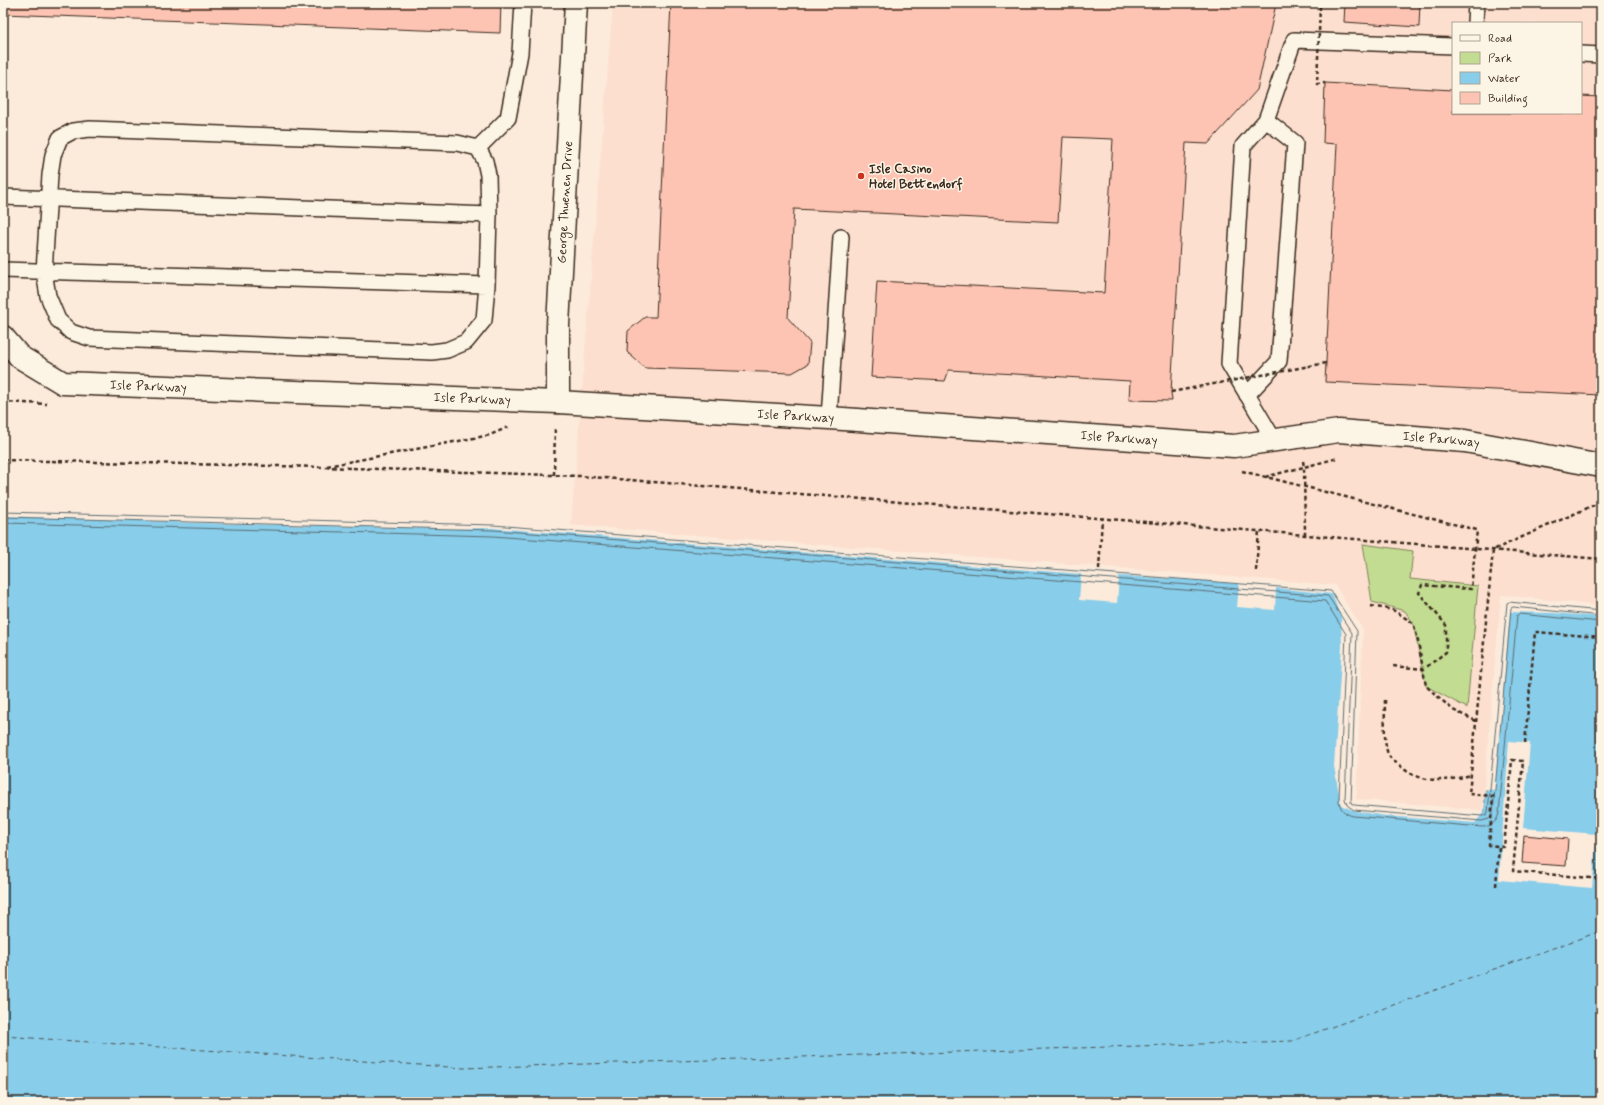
<svg xmlns="http://www.w3.org/2000/svg" width="1604" height="1105" font-family="Mynerve,sans-serif">
  <style>
    .built { fill: #fcdfcf; fill-rule: evenodd }
    .green { fill: #c2dc92; stroke: #7e8358 }
    .water { fill: #88cdea; stroke: #698c98 }
    .pier { fill: #fcebdb }
    .lines { fill: none; stroke-linecap: round; stroke-linejoin: round }
    .shore { stroke: #5a6b70; stroke-width: 1 }
    .ferry { stroke: #4e5351; stroke-width: 1; stroke-dasharray: 5 4; stroke-linecap: butt }
    .building { fill: #fdc4b3; stroke: #3b2a1e }
    .service-casing { stroke: #3b2a1e; stroke-width: 18 }
    .minor-casing { stroke: #3b2a1e; stroke-width: 25 }
    .path { stroke: #3b2a1e; stroke-width: 2.5; stroke-dasharray: 4 3; stroke-linecap: butt }
    .service { stroke: #fcf5e5; stroke-width: 15 }
    .minor { stroke: #fcf5e5; stroke-width: 22 }
    .path-bridge { stroke: #3b2a1e; stroke-width: 2.5; stroke-dasharray: 4 3; stroke-linecap: butt }
    .poi-dot { fill: #c8321e; stroke: #fcf5e5; stroke-width: 1.5 }
    .labels { text-anchor: middle; dominant-baseline: central; stroke-width: 3; stroke-linejoin: round; paint-order: stroke }
    .poi-label { font-size: 13px; font-weight: bold; fill: #3b2a1e; stroke: #fcf5e5; text-anchor: start }
    .street-label { font-size: 13px; fill: #3b2a1e; stroke: #fcf5e5 }
  </style>
  <rect width="100%" height="100%" fill="#fcebdb"/>
  <filter id="ink" filterUnits="userSpaceOnUse"><feTurbulence type="fractalNoise" baseFrequency=".025" numOctaves="2"/><feDisplacementMap in="SourceGraphic" scale="8" xChannelSelector="R" yChannelSelector="G"/><feConvolveMatrix kernelMatrix="1 2 1 2 8 2 1 2 1" color-interpolation-filters="sRGB"/></filter>
  <g filter="url(#ink)">
    <path class="built" d="M613,3H1601V608L1492,721L1484,812L1354,801L571,526ZM1453,23H1581V113H1453Z"/>
    <path class="green" d="M1363,544L1413,551L1410,579L1478,586L1467,708L1426,686L1413,623L1405,611L1372,602Z"/>
    <path class="water" d="M3,508L434,520L1334,587L1361,630L1354,801L1484,812L1503,597L1601,608V1102H3Z"/>
    <path class="pier" d="M3,506L493,519L1335,585L1363,630L1356,799L1482,810L1483,803H1485L1484,812L1475,823L1386,816L1355,811L1341,805L1334,766L1342,646L1341,618L1332,594L1276,588L1275,610L1237,607L1239,584L1208,581L1119,576L1117,603L1079,600L1081,574L493,528L445,529L194,523L3,516Z
      M1504,595L1601,606V617L1553,613L1510,612L1495,790L1484,789L1499,618L1501,596Z
      M1509,741L1530,743L1523,828L1597,834L1592,888L1499,880Z"/>
    <g class="lines">
      <path class="shore" d="M3,512L493,525L1331,591L1357,631L1351,803L1354,805L1482,816L1486,815L1488,812L1507,603L1509,602L1601,611
        M3,517L493,530L1328,596L1352,633L1345,799L1347,805L1354,810L1482,821L1489,819L1493,812L1511,608L1513,607L1601,616
        M3,523L493,536L1325,601L1346,634L1339,799C1339,808 1344,814 1353,816L1482,827C1491,827 1497,822 1499,813L1517,615L1519,614L1601,622"/>
      <path class="ferry" d="M3,1036L463,1068L1292,1041L1601,931"/>
    </g>
    <path class="building" d="M3,3H501L500,33L3,14Z
      M671,3H1320V6L1276,4L1257,90L1208,144L1186,143L1171,392L1172,401L1129,400L1130,381L949,370L945,381L871,377L877,281L1104,293L1113,139L1063,137L1058,222L794,209L788,318L810,343L808,364L792,373L645,368L627,352L628,331L645,317H656Z
      M1345,3H1420L1419,27L1344,22Z
      M1325,83L1453,90V113H1581V96L1601,97V395L1325,382L1337,144L1323,143Z
      M1524,835L1568,839L1566,866L1522,863Z"/>
    <g class="lines">
      <defs>
        <path id="service" d="M1475,23L1476,3
          M1581,54L1601,55
          M90,129L457,143L478,148L485,161L488,175L489,215L487,285L484,320L466,342L447,350L432,352L89,338L71,332L58,320L48,296L44,272L50,175L53,155L60,138L73,131Z
          M478,148L508,118L520,53L523,3
          M3,197L489,215
          M3,270L487,285
          M1247,395L1279,361L1295,143L1266,120
          M829,418L841,237
          M1274,440L1229,364L1243,146L1266,120L1294,40L1453,46"/>
        <g id="minor">
          <path id="s1" d="M3,337L20,357L63,383L558,402L829,418L1234,446L1339,431L1465,441L1601,466"/>
          <path id="s2" d="M558,402V325L576,3"/>
        </g>
      </defs>
      <use href="#service" class="service-casing"/>
      <use href="#minor" class="minor-casing"/>
      <path class="path" d="M3,402L47,404
        M3,460L322,467L580,476L1601,559
        M1303,461L1304,467L1338,458
        M327,466L490,435L511,426
        M1242,471L1477,530L1471,589L1422,585L1419,593L1446,625V652L1424,669L1392,666
        M554,475L555,426
        M1265,477L1304,467L1305,534
        M1601,502L1493,550L1469,794L1493,796L1489,845L1504,847L1512,760L1523,761L1513,871L1601,879
        M1099,569L1102,518
        M1256,571L1259,530
        M1371,606L1393,610L1413,623L1417,636L1426,686L1453,710L1476,721
        M1385,700C1385,712 1383,747 1389,756C1391,759 1395,762 1398,764C1419,784 1444,782 1471,775
        M1525,743L1535,632L1601,637
        M1496,886L1499,846"/>
      <use href="#service" class="service"/>
      <use href="#minor" class="minor"/>
      <path class="path-bridge" d="M1320,6L1317,84L1325,83
        M1171,392L1326,363"/>
    </g>
  </g>
  <circle class="poi-dot" cx="861" cy="176" r="4"/>
  <g class="labels">
    <g class="poi-label">
      <text x="869" y="169">Isle Casino<tspan x="869" dy="15">Hotel Bettendorf</tspan></text>
    </g>
    <g class="street-label">
      <text stroke="none"><textPath href="#s2" startOffset="200">George Thuenen Drive</textPath></text>
      <text stroke="none"><textPath href="#s1" startOffset="162">Isle Parkway</textPath></text>
      <text stroke="none"><textPath href="#s1" startOffset="486">Isle Parkway</textPath></text>
      <text stroke="none"><textPath href="#s1" startOffset="810">Isle Parkway</textPath></text>
      <text stroke="none"><textPath href="#s1" startOffset="1134">Isle Parkway</textPath></text>
      <text stroke="none"><textPath href="#s1" startOffset="1458">Isle Parkway</textPath></text>
    </g>
  </g>
  <rect width="1604" height="1105" fill="none" stroke="#fcf5e5" stroke-width="16"/>
  <rect x="8" y="8" width="1588" height="1089" fill="none" stroke="#3b2a1e" stroke-width="1.5" filter="url(#ink)"/>
  <rect x="1452" y="22" width="130" height="92" fill="#fcf5e5" stroke="#afa495"/>
  <rect x="1460" y="35" width="20" height="6" fill="#fcf5e5" stroke="#afa495"/>
  <text x="1488" y="42" font-size="12" fill="#3b2a1e">Road</text>
  <rect x="1460" y="52" width="20" height="12" fill="#c2dc92" stroke="#afa495"/>
  <text x="1488" y="62" font-size="12" fill="#3b2a1e">Park</text>
  <rect x="1460" y="72" width="20" height="12" fill="#88cdea" stroke="#afa495"/>
  <text x="1488" y="82" font-size="12" fill="#3b2a1e">Water</text>
  <rect x="1460" y="92" width="20" height="12" fill="#fdc4b3" stroke="#afa495"/>
  <text x="1488" y="102" font-size="12" fill="#3b2a1e">Building</text>
</svg>
